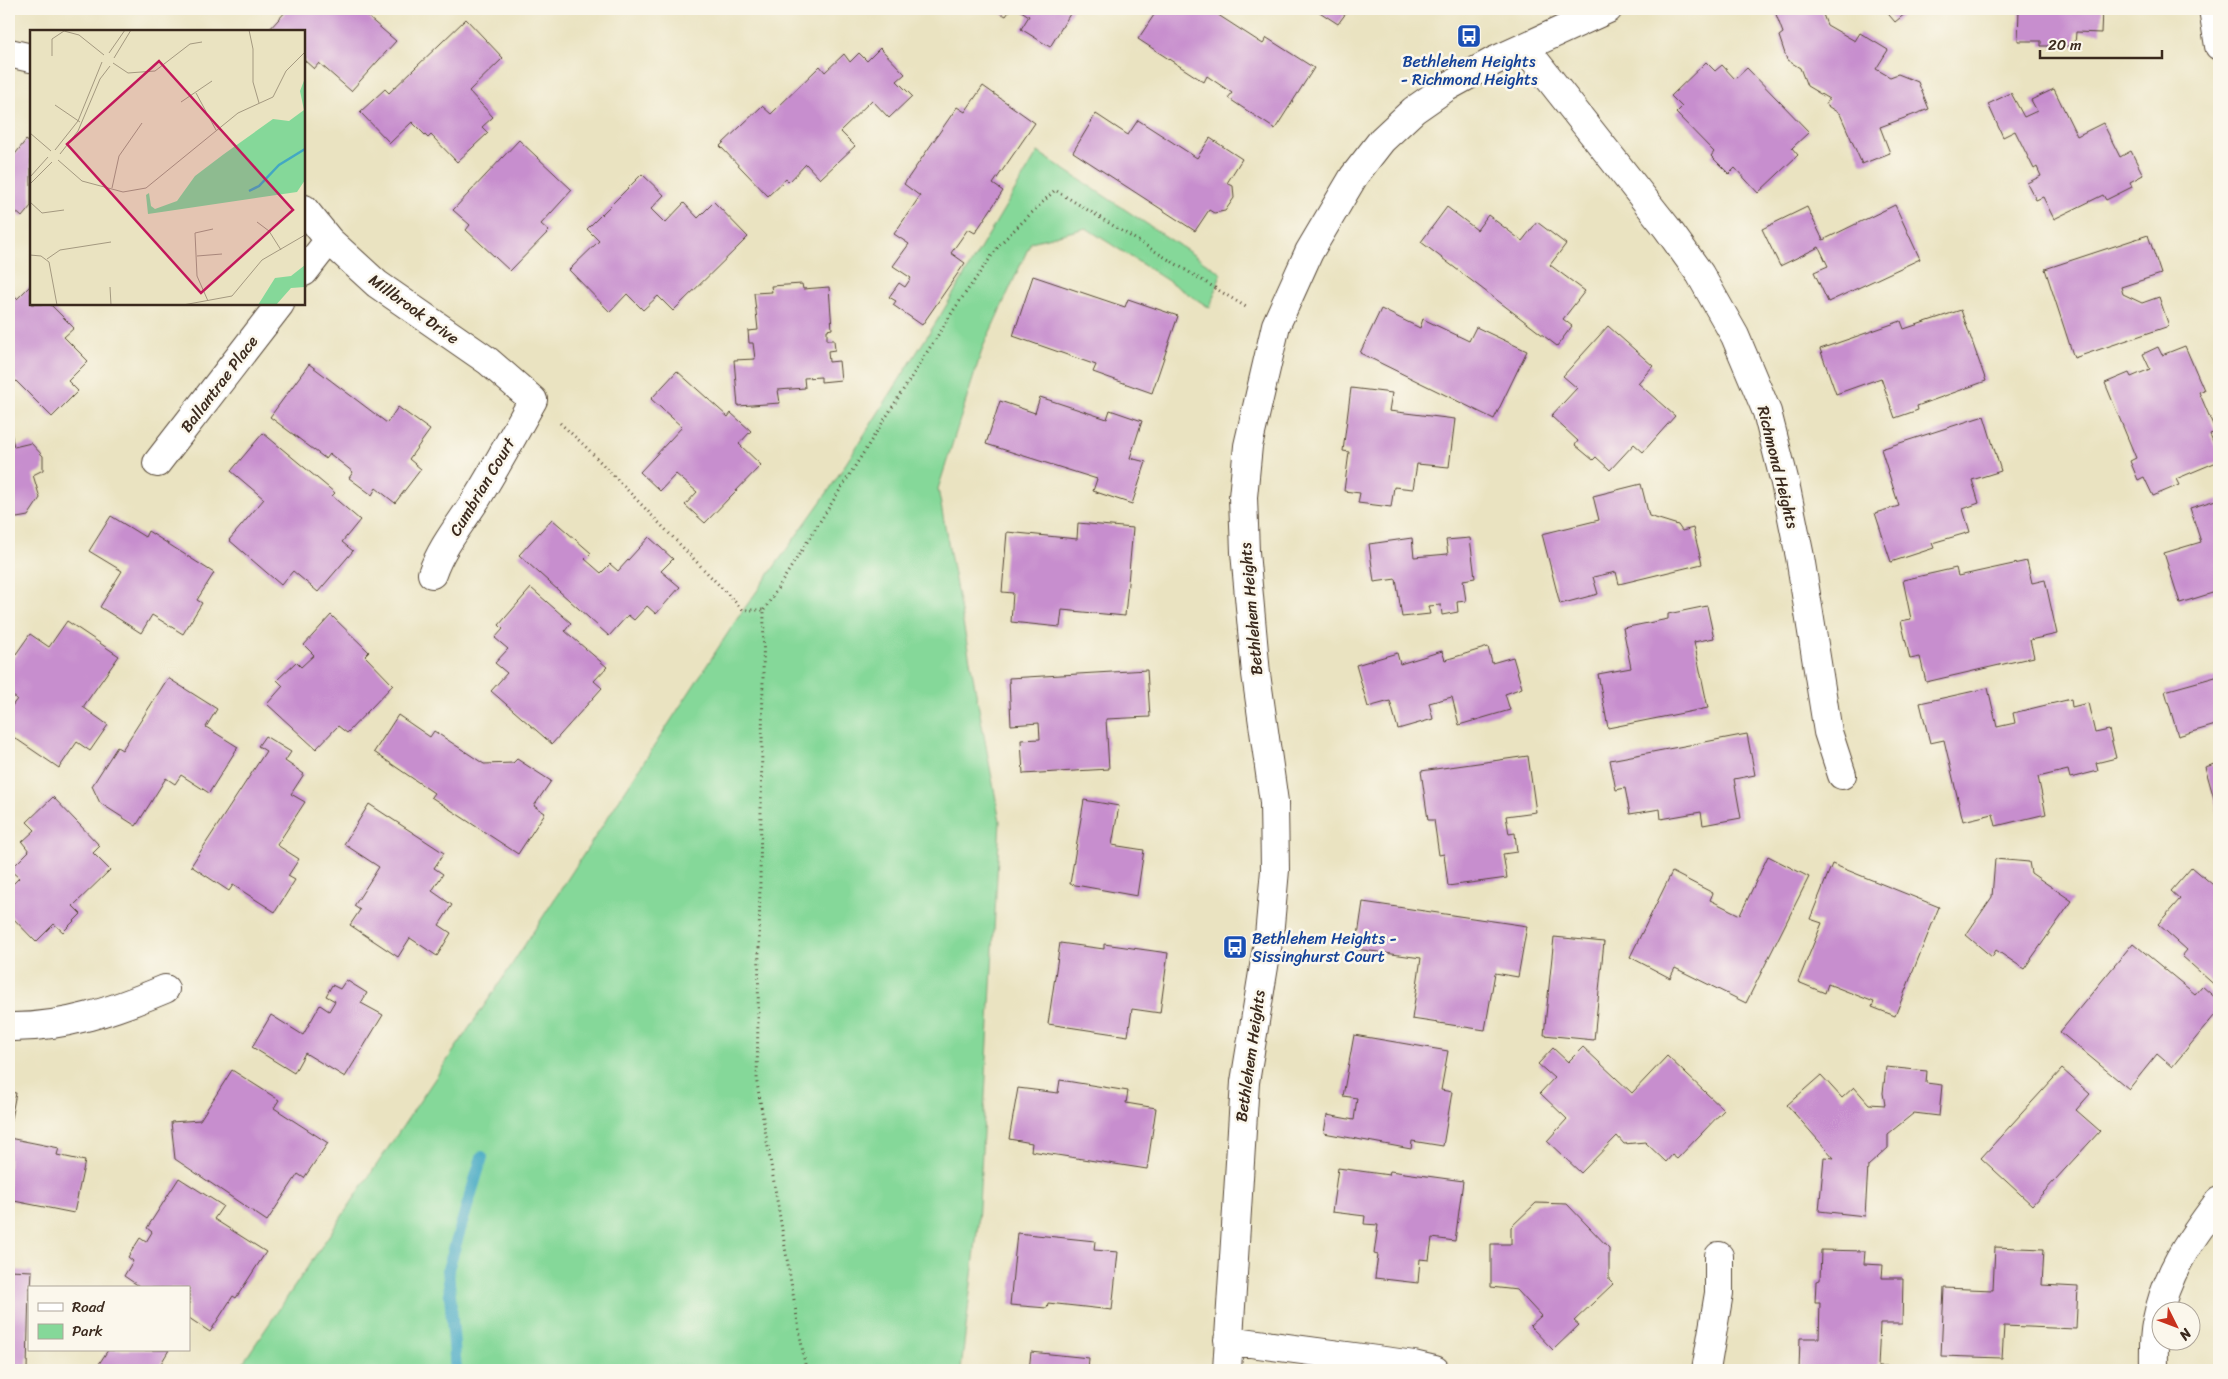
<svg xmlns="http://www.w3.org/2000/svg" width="2228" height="1379" font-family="Sriracha,sans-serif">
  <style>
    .green { fill: #85d899; stroke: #60815c }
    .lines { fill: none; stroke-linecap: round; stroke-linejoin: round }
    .stream { stroke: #43a8c3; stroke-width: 12 }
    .building { fill: #c78ece }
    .street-casing { stroke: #554636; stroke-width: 30 }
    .secondary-casing { stroke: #554636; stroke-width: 30 }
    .path { stroke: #554636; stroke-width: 3; stroke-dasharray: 1 4; stroke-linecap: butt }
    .street { stroke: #fff; stroke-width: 28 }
    .secondary { stroke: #fff; stroke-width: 28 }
    .labels { text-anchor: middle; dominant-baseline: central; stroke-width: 5; stroke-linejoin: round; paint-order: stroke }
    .transit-label { font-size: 16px; fill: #164399; stroke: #fbf7ec }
    .street-label { font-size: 16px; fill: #3b2a1e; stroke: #fbf7ec }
    .inset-river { fill: none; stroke: #43a8c3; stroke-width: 2.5 }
    .inset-road { fill: none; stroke: #a49980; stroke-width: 1 }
    .view { fill: #c2185b; fill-opacity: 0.15; stroke: #c2185b; stroke-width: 2.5 }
    .inset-edge { fill: none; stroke: #3b2a1e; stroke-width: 2.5 }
  </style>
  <rect width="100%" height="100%" fill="#fbf7ec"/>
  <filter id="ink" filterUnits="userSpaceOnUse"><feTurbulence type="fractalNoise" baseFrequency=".02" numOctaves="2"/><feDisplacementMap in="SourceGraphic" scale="10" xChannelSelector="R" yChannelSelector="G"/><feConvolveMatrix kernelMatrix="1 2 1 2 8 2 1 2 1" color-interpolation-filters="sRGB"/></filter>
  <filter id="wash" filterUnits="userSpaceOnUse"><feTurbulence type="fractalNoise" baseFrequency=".0096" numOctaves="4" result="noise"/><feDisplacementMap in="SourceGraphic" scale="20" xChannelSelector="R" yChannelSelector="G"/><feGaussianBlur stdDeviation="1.12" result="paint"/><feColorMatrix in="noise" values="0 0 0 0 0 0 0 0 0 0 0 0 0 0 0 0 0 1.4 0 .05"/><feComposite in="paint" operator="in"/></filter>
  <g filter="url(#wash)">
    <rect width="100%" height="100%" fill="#eae3c1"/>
    <path class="green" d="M1038,152L1221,273L1210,308L1086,228L1031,242L983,347L938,489L1000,821L978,1224L961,1370H238L507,972L737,619L829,490L940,316Z"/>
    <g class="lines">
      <path class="stream" d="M456,1370L448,1269L482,1157"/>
    </g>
    <g id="blocks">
      <path class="building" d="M288,9H297L300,12L303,9H376L368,17L396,41L351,91L319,63L314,69L304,60V31H268Z
        M993,9H1011L1006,16Z
        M1018,9H1073L1050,47L1021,29L1029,16Z
        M1158,9H1209L1263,44L1267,38L1314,68L1275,129L1228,98L1232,93L1207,76L1204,82L1138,39Z
        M1315,9H1349L1338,24Z
        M1774,9H1821L1827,25L1855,41L1860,33L1888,50L1876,69L1890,77L1898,74L1918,82L1929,109L1880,127L1890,153L1862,164L1840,114L1826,105L1829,99L1807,86L1800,68L1787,60L1779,36L1783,33Z
        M1884,9H1911L1895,22Z
        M2019,9H2102L2101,33L2076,32L2075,46H2041V41H2018Z
        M466,19L503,58L469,91L493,117L482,127L488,133L457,162L431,135L428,138L412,122L390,143L360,112L385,89L389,93Z
        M880,48L905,74L897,81L912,96L889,118L872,100L840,131L855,146L820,179L806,164L789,182L786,179L768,196L720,146L762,106L771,114L820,66L825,72L844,54L850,62L859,53L867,61Z
        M1706,62L1715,71L1722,65L1735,79L1747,68L1809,132L1792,148L1798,155L1758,193L1735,168L1729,174L1711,156L1714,152L1676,113L1682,107L1671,96Z
        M983,86L1035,123L993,184L1003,191L975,233L968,229L951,253L965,263L922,325L893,305L896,301L889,297L899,283L905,287L911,278L893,266L909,244L894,234L920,196L904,184L957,107L965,112Z
        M2054,89L2077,136L2103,123L2120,157L2131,151L2143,175L2130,182L2132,187L2106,200L2103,195L2054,219L2043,197L2036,200L2027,183L2041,176L2037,167L2034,169L2015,131L2003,137L1988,104L2011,93L2024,117L2037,111L2031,100Z
        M1096,114L1128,135L1138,120L1197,158L1210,138L1242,159L1227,183L1233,186L1234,198L1225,211L1214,213L1209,210L1195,231L1073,152Z
        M26,140L31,144V206L22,217L12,208L9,212V162Z
        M519,140L572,190L541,224L549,231L510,271L466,230L470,225L453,210Z
        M642,174L664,195L651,209L665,223L684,203L698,218L714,202L748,237L673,311L658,296L643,310L627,294L610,312L569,270L599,241L587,229Z
        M1895,205L1920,259L1828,302L1814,272L1828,266L1819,247L1780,266L1762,229L1807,207L1823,240Z
        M1447,207L1477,230L1488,215L1522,241L1537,222L1566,244L1550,265L1585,291L1563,319L1572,326L1557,346L1421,242Z
        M2148,235L2161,274L2121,287L2123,294L2142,303L2159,297L2169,326L2074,358L2045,269Z
        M1033,276L1125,307L1128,299L1178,316L1152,393L1093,372L1096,365L1013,336Z
        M802,284L803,289L829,287L832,329L827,330V340H834L835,350L828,351L829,362L839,361L841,380L821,382V377L804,378L805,388L778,390L780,403L738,406L734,360L755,359L753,343H749L748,331L758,330L754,293L772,292L771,286Z
        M31,285V304H50L74,328L64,337L88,361L68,381L78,391L52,417L9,374V291L17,299Z
        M1381,309L1420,328L1423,319L1469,341L1476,327L1527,351L1494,419L1360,353Z
        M1961,310L1986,381L1917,406L1918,410L1895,418L1881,378L1836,394L1820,349L1901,321L1904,329Z
        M1608,326L1653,366L1638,383L1675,416L1643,452L1634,444L1610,470L1596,457L1593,460L1575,445L1578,441L1551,416L1577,388L1563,376Z
        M2185,346L2204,390L2199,392L2216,432L2210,434L2219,456V461L2176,479L2179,485L2153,496L2144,477L2138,480L2130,461L2136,458L2105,383L2129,373L2131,377L2150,369L2143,354L2158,347L2162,355Z
        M309,364L387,423L398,407L430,430L409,459L421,469L395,503L376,488L372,495L349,478L353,472L330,454L326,459L270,417Z
        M677,371L728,417L731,413L751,431L739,444L761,465L705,523L685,505L697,492L676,474L660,491L640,472L682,427L651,399Z
        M1351,388L1392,393L1389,411L1455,419L1449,467L1417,464L1413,489L1394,487L1391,507L1358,503L1360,493L1344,491L1349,452L1343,451Z
        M1040,397L1107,419L1110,410L1142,421L1130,458L1146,462L1132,504L1093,491L1097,479L986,444L1000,401L1035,413Z
        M1984,416L2001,471L1972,480L1979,503L1963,509L1970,532L1932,543L1934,548L1891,562L1875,513L1899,506L1881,449Z
        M9,430L11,432L14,447L31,443L43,456V470L33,475L40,498L28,516L17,518L9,512Z
        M263,433L335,493L332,496L360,520L342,542L353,551L318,592L293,571L281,585L229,540L264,499L231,471Z
        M1641,484L1649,516L1678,525L1682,531L1693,528L1702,564L1619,584L1616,572L1593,577L1598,594L1560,604L1542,534L1599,520L1593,496Z
        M2219,499V591L2180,603L2164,553L2201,542L2190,508Z
        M111,516L145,537L148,531L214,573L197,600L202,603L183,634L152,615L141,633L100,607L122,571L89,551Z
        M552,519L591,553L585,559L601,573L610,564L618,571L649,537L673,559L661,571L680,587L656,614L647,606L634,620L628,615L609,636L519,555Z
        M1078,523L1133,528L1125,616L1062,610L1060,627L1011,622L1013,593L1002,592L1007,532L1077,539Z
        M1412,538L1414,557L1448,554L1446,540L1470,538L1475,578L1463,580L1466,601L1457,602L1458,612L1442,615L1441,605L1428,606L1430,614L1402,617L1396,579L1374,582L1369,544Z
        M2027,561L2032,583L2045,580L2057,634L2030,640L2034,657L1926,682L1920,657L1910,659L1901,621L1911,619L1903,580L1956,568L1958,576Z
        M531,588L571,623L565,631L607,667L594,681L602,688L552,744L491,691L507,673L495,663L508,649L495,638L503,629L499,625Z
        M1707,606L1714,638L1694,642L1708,708L1608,728L1598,674L1631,668L1623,628L1668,619V614Z
        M331,615L369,652L365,656L393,685L347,733L338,726L316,749L267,704L283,686L277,680L296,662L301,667L314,655L304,645Z
        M67,621L119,656L83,707L108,725L90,751L77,742L59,768L9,734V710L17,699L9,693V664L30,634L49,647Z
        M1488,647L1492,663L1513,657L1522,688L1505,694L1510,710L1459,725L1452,697L1429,703L1433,719L1398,729L1390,701L1368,707L1356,665L1397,653L1400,664L1442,651L1445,660Z
        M1147,670L1150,717L1106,719L1109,769L1023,774L1021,740L1040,739L1039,723L1011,725L1009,678Z
        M2219,676V724L2178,736L2165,691Z
        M168,678L217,709L206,727L238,747L209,793L181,775L175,784L166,778L136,826L100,803L92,786L117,747L122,750Z
        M1988,688L1997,727L2015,723L2013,713L2071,699L2072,707L2088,703L2095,733L2109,730L2116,758L2096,763L2098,771L2070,778L2068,770L2038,777L2046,814L1996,826L1993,814L1963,821L1944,740L1930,743L1920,703Z
        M398,715L430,737L434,731L484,764L513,763L517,759L551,781L534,806L545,813L518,854L431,797L434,793L374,752Z
        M1747,734L1755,775L1734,779L1741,818L1703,825L1701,812L1661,819L1660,809L1630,814L1625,788L1616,790L1610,760Z
        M265,736L291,752L285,761L304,774L291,794L305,802L277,845L299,859L288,876L295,880L275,912L233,885L229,891L191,866L266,751L258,746Z
        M1528,756L1536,812L1506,816L1509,834L1515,833L1517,852L1503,854L1507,878L1448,886L1444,854L1439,855L1434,820H1428L1421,771Z
        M2219,763V816L2205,767Z
        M53,797L100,846L93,853L110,870L73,906L81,914L63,932L54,924L36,942L9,914V888L19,878L10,870L29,851L22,842L35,830L27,822Z
        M1084,800L1119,806L1112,845L1144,850L1137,896L1070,884Z
        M369,804L444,853L434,868L443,874L432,891L452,905L439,925L451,933L437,956L410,938L398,957L350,925L360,910L354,906L379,867L344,844Z
        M1768,856L1809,877L1746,1003L1675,968L1670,978L1630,957L1672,872L1713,893L1710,900L1740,915Z
        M1995,859L2029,862L2031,873L2072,901L2024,969L1996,950L1992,957L1966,935L1992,897Z
        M1832,864L1939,907L1895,1016L1872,1007L1874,1002L1828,984L1825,993L1798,982L1822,923L1810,919Z
        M2192,867L2219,890V989L2182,956L2187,950L2158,924L2180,899L2171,891Z
        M1363,902L1527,926L1518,977L1495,973L1485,1030L1412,1019L1421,958L1356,949Z
        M1554,937L1604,942L1594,1040L1544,1035Z
        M1060,943L1104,949V944L1168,953L1160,1013L1132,1009L1128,1036L1048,1024Z
        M2133,943L2195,994L2202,986L2219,1001V1010L2172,1067L2157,1054L2129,1089L2060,1032Z
        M346,980L367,993L361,1003L383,1015L345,1077L305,1053L294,1073L252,1047L271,1015L303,1035L320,1005L329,1011L335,1001L326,996L332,985L340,989Z
        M1354,1035L1448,1051L1441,1090L1452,1092L1443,1146L1412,1141L1411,1149L1324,1133L1327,1115L1354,1120L1357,1098L1343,1096Z
        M1583,1047L1632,1093L1667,1056L1724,1110L1677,1159L1672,1155L1666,1162L1645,1142L1624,1144L1617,1136L1581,1173L1547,1141L1567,1119L1540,1093L1554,1078L1538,1064L1553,1048L1568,1062Z
        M1886,1067L1927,1071L1926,1083L1942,1085L1939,1116L1914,1113L1888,1134V1148L1868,1166L1865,1216L1819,1211L1824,1157L1834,1158L1787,1105L1821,1075L1842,1098L1854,1087L1869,1104L1885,1105L1883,1093Z
        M2062,1069L2090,1094L2076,1110L2100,1131L2032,1205L1981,1158Z
        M232,1070L279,1100L274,1108L328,1143L304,1178L298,1174L267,1221L175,1159L171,1122L200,1120Z
        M1060,1080L1128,1091L1126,1103L1156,1108L1147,1169L1031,1151L1032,1143L1009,1139L1018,1088L1058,1093Z
        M9,1092L16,1093L10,1124H9Z
        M9,1138L59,1148L57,1155L85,1161L74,1213L9,1200Z
        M1338,1168L1389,1175L1390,1171L1463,1181L1455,1241L1432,1238L1429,1260L1420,1259L1418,1283L1375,1278L1378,1255L1374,1254L1378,1225L1364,1224L1365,1216L1332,1212Z
        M179,1178L223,1206L214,1219L266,1252L236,1298L233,1296L210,1332L189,1318V1288H142L124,1276L133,1261L128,1257L140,1238L146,1242L152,1232L147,1228Z
        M1536,1203L1567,1204L1609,1248V1280L1613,1284L1574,1321L1579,1325L1553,1350L1530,1326L1541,1316L1517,1290L1491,1287V1244H1511V1227Z
        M1017,1233L1095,1241L1094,1250L1118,1252L1112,1310L1048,1303L1047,1308L1010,1305Z
        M1995,1247L2044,1249L2042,1285L2078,1287L2076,1329L2004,1326L2002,1358L1941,1356L1944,1288L1993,1290Z
        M1821,1250L1865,1251L1864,1264L1883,1265L1882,1278H1903L1902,1324H1880L1878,1367H1893V1370H1799L1800,1338H1819L1820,1303H1815L1816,1281L1820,1280Z
        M9,1270L32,1271L31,1288H29L27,1370H9Z
        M108,1350H169L157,1370H95Z
        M1031,1352L1089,1358L1088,1370H1029Z"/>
    </g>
  </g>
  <g filter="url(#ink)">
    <use href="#blocks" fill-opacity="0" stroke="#554636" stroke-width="1"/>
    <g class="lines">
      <defs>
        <path id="street" d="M1525,48L1667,228L1700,274L1735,336L1767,412L1785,483L1800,557L1828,732L1842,775
          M9,53L31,58
          M304,209L329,240L377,284L488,361L533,400C515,432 497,466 477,498C462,522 441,547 432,574
          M304,272L329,240
          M157,463L280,304
          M9,1027C64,1028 115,1010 165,989
          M1228,1340L1414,1365L1435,1370
          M1227,1370L1245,1082L1269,936L1275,870L1274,802L1256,674L1245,552L1243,497L1248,446L1276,325L1309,252L1354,176L1382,140L1414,110L1447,87L1494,61L1608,9
          M1706,1370L1719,1293V1256
          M2154,1370C2154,1355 2153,1338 2156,1324C2166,1273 2189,1241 2219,1201"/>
        <path id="secondary" d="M2213,9L2219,46"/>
      </defs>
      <use href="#street" class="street-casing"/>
      <use href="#secondary" class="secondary-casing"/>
      <path class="path" d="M560,423L584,445L743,610H764L757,1083L806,1370
        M764,610L955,308L1000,244L1055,190L1246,307"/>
      <use href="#street" class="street"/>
      <use href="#secondary" class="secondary"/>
    </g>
  </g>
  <defs>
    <symbol id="bus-square" viewBox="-11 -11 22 22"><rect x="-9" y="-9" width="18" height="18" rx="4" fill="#1a4fb4" stroke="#fbf7ec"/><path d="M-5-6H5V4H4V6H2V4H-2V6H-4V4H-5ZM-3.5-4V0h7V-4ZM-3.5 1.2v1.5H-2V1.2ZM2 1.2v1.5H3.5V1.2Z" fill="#fff"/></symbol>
  </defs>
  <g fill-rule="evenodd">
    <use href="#bus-square" x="1455" y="22" width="28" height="28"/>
    <use href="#bus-square" x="1221" y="933" width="28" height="28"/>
  </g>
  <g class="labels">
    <g class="transit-label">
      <text x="1469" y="61">Bethlehem Heights<tspan x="1469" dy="18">- Richmond Heights</tspan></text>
      <text x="1252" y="938" text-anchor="start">Bethlehem Heights -<tspan x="1252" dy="18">Sissinghurst Court</tspan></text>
    </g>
    <g class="street-label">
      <text transform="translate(414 309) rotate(36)">Millbrook Drive</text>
      <text transform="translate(219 384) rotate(-53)">Ballantrae Place</text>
      <text transform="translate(1778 467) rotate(76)">Richmond Heights</text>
      <text transform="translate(482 487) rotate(-59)">Cumbrian Court</text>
      <text transform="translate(1251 609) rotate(-95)">Bethlehem Heights</text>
      <text transform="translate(1250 1056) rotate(-82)">Bethlehem Heights</text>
    </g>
  </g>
  <g transform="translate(30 30)">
    <rect width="275" height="275" fill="#eae3c1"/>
    <path d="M275,48V150L267,162L118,184L116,165L119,163L121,176L125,179L147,171L165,146L194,124L243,89L259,91L274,80L270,61ZM275,235V257L261,258L246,275H228L245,248L261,246Z" fill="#85d899"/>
    <path class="inset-river" d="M219,161L229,156L249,135L275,119"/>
    <path class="inset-road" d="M219,0L223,19V52L229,73M79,23L95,0M22,26V9L34,1L49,5L74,25M84,28L101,0M83,33L98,43L125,41L160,14L172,12M166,63L186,100M151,72L182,51M25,75L50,92M0,103L21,121M25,120L48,91L72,32M30,124L48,101L70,49L80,36M28,130L52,151L93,162L116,158L208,83L243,67L256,41L275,22M0,147L18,127M0,154L22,132M82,158L89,126L112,93M0,172L12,183L34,180M227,192L239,201L251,220M0,225L11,226L19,232L27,275M167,226L192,224M17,229L30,220L81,212M80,257L81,275M178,271L167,246L165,203L183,199M153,275L202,266L232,230L275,205"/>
    <path class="view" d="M129,31L263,180L171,263L37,114Z"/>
    <rect width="275" height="275" class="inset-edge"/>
  </g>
  <rect width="2228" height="1379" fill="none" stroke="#fbf7ec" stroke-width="30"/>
  <rect x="28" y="1286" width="162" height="65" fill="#fbf7ec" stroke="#aea59a"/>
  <rect x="38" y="1303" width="25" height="8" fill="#ffffff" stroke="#aea59a"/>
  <text x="72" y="1312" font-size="15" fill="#3b2a1e">Road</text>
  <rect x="38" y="1324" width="25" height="15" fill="#85d899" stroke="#aea59a"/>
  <text x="72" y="1336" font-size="15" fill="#3b2a1e">Park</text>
  <g transform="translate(2176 1326) rotate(132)"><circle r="24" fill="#fbf7ec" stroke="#aea59a"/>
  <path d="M0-4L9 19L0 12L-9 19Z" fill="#c8321e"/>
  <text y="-8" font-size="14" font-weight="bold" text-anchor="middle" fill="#3b2a1e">N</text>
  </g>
  <path d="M2040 50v8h122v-8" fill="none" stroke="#3b2a1e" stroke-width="2.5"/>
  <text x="2048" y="50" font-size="15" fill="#3b2a1e" stroke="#fbf7ec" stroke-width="4" paint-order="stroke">20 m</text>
</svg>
